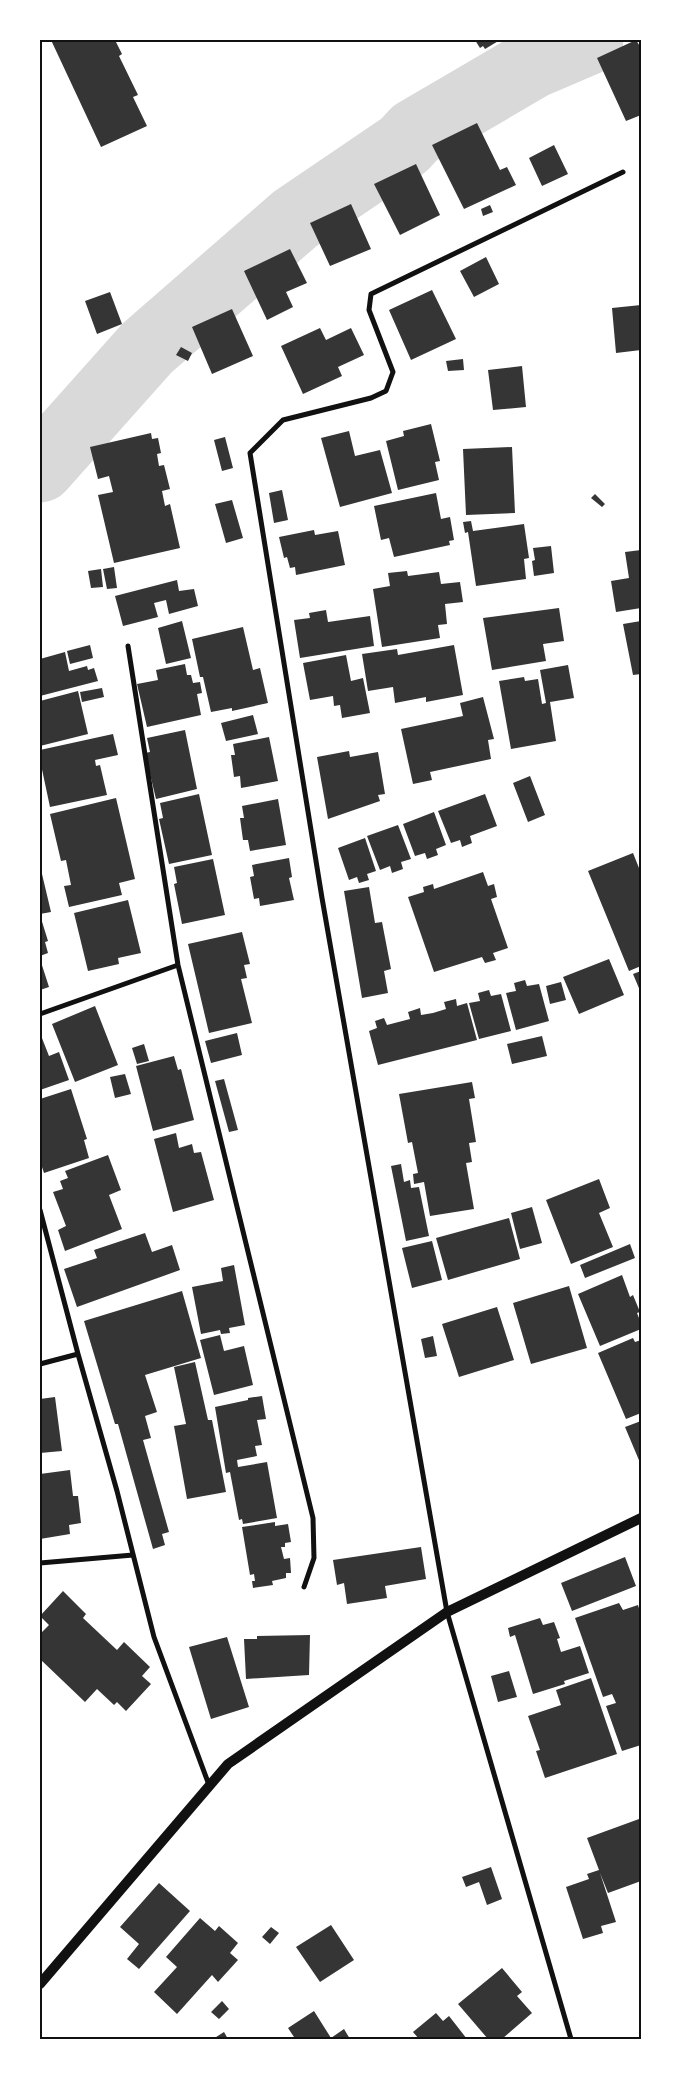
<svg xmlns="http://www.w3.org/2000/svg" width="681" height="2079" font-family="'Alegreya Sans',sans-serif">
  <style>
    .lines { fill: none; stroke-linecap: round; stroke-linejoin: round }
    .river { stroke: #d9d9d9; stroke-width: 69 }
    .building { fill: #353535 }
    .minor { stroke: #111; stroke-width: 5 }
    .secondary { stroke: #111; stroke-width: 10 }
    .neatline { fill: none; stroke: #111; stroke-width: 2 }
  </style>
  <rect width="100%" height="100%" fill="#fff"/>
  <g class="lines">
    <path class="river" d="M40,468L147,348L295,219L404,145L415,133L533,64L589,40"/>
  </g>
  <path class="building" d="M51,40H115L122,54L119,56L138,95L133,97L147,126L101,147Z
    M475,40H500L485,49L483,46L480,48Z
    M636,40L641,48V115L626,121L597,58Z
    M477,123L500,170L507,167L516,185L464,209L432,145Z
    M554,145L568,174L542,186L529,158Z
    M416,164L440,215L400,235L374,184Z
    M351,204L371,249L330,266L310,223Z
    M490,205L493,212L483,216L481,209Z
    M290,249L307,283L286,292L293,307L267,320L244,271Z
    M486,257L499,284L474,297L460,271Z
    M432,290L456,339L411,360L389,310Z
    M110,292L122,324L97,334L85,301Z
    M641,305V350L616,353L612,308Z
    M232,309L253,356L212,374L192,327Z
    M320,328L326,340L351,328L364,355L338,367L342,376L303,394L281,346Z
    M181,347L192,353L188,361L176,355Z
    M463,359L464,370L448,371L446,361Z
    M522,366L526,407L493,410L488,370Z
    M431,424L440,461L435,462L439,480L398,490L386,441L404,436L403,431Z
    M349,431L355,456L380,450L392,493L340,507L321,438Z
    M151,433L152,439L158,438L161,453L157,454L159,466L164,465L170,489L162,491L165,506L170,504L180,548L114,563L98,495L113,492L109,476L98,479L90,447Z
    M225,437L233,468L222,471L214,440Z
    M512,447L515,513L466,515L463,449Z
    M282,490L288,520L274,523L269,493Z
    M436,493L441,519L450,517L454,540L449,541L450,545L394,557L389,538L381,540L374,506Z
    M595,494L605,504L602,507L591,498Z
    M232,500L243,538L226,543L215,504Z
    M471,521L473,531L524,524L529,558L524,559L526,579L476,586L468,532L465,533L463,522Z
    M314,530L315,535L338,531L345,565L296,575L295,567L290,568L287,557L284,558L279,537Z
    M551,546L554,573L534,576L532,561L535,560L533,548Z
    M641,550V608L616,612L611,581L629,578L625,552Z
    M114,567L117,588L107,589L103,569Z
    M101,569L103,587L91,588L88,571Z
    M407,571L408,576L439,572L441,584L460,582L463,602L445,604L447,624L438,625L440,638L382,647L373,589L390,586L388,573Z
    M177,580L179,591L194,589L198,606L169,614L166,600L154,603L158,617L123,626L115,596Z
    M559,608L564,641L543,644L546,661L492,670L483,618Z
    M326,610L328,622L370,616L374,646L300,658L294,620L310,618L309,613Z
    M182,621L191,658L166,664L158,628Z
    M641,621V674L633,675L623,624Z
    M243,627L253,670L260,668L268,703L232,711V708L211,712L203,677H200L192,639Z
    M90,645L93,658L70,664L67,651Z
    M454,645L463,695L426,702V697L395,703L393,687L368,691L362,654L397,649L398,655Z
    M65,652L69,671L87,666L88,670L94,668L98,681L40,696V659Z
    M346,655L351,681L363,678L370,713L342,718L340,705L334,706L333,696L310,700L303,663Z
    M185,664L187,675H191L193,683L200,682L202,693L197,694L201,715L147,727L137,684L158,680L156,670Z
    M568,665L574,698L550,702L556,741L511,749L499,681L524,677L525,681L538,679L542,704L546,703L540,670Z
    M102,688L104,697L82,702L80,692Z
    M78,691L88,734L40,746V701Z
    M483,697L494,739L488,740L491,759L430,772L432,780L413,784L401,729L463,716L460,703Z
    M253,715L258,734L226,741L221,723Z
    M185,730L197,789L156,799L145,753L150,752L147,738Z
    M113,734L118,755L95,760L96,766L100,765L107,795L50,807L40,760V750Z
    M269,737L278,781L241,788L240,776L234,777L231,755H235L233,744Z
    M349,751L350,757L378,752L385,794L378,795L380,801L328,819L317,757Z
    M530,776L545,815L528,822L513,783Z
    M199,794L212,855L169,864L159,819L163,818L160,803Z
    M485,794L497,826L470,836L472,843L462,847L460,840L451,843L438,811Z
    M116,798L135,879L119,883L122,895L69,907L64,886L71,885L66,860L61,861L50,814Z
    M278,799L286,845L250,851L248,840H243L240,818H244L242,806Z
    M434,812L446,845L436,849L438,855L427,859L425,853L415,856L403,824Z
    M398,825L411,859L401,862L403,869L392,873L390,866L380,870L367,836Z
    M365,838L376,871L367,874L369,880L359,883L357,877L349,880L338,848Z
    M633,853L641,873V966L629,971L588,871Z
    M289,858L292,877L289,878L294,900L260,906L259,898L254,899L250,877L254,876L252,865Z
    M213,859L225,915L182,924L174,884L177,883L174,867Z
    M483,872L488,886L494,884L497,897L491,899L508,948L493,953L496,960L485,963L482,957L434,972L408,897L424,892L423,887L433,884L434,889Z
    M42,874L51,912L40,914V875Z
    M369,887L375,923L382,922L391,969L384,971L388,993L362,998L344,891Z
    M128,900L141,953L118,958L119,964L88,971L74,913Z
    M40,915L48,941L45,942L48,953L40,956Z
    M242,932L250,964L244,965L247,978L241,979L252,1023L209,1033L188,944Z
    M40,959L49,987L40,990Z
    M609,959L624,995L579,1014L563,977Z
    M641,971V993L633,974Z
    M525,980L527,986L539,984L549,1021L516,1030L506,993L516,991L514,983Z
    M561,982L566,1000L550,1004L546,986Z
    M489,990L491,996L501,994L511,1031L479,1039L469,1003L480,1001L478,993Z
    M456,999L457,1006L467,1003L477,1040L378,1065L369,1031L377,1028L375,1021L384,1018L387,1025L410,1019L408,1012L420,1008L421,1015L433,1013L446,1009L444,1002Z
    M95,1006L118,1065L75,1082L52,1024Z
    M40,1033L49,1056L59,1052L69,1080L40,1090Z
    M237,1033L242,1055L211,1063L205,1041Z
    M542,1036L547,1056L512,1064L507,1044Z
    M144,1044L149,1061L137,1064L132,1048Z
    M174,1056L178,1070L181,1069L194,1120L153,1131L136,1066Z
    M125,1074L131,1094L115,1098L110,1077Z
    M224,1079L238,1130L229,1132L215,1081Z
    M472,1082L475,1098L469,1099L476,1142L469,1143L472,1162L466,1163L474,1209L430,1216L424,1182L414,1184L413,1174L418,1173L412,1142L408,1143L399,1094Z
    M71,1089L87,1139L84,1140L89,1158L44,1173L40,1161V1099Z
    M176,1133L179,1148L192,1144L194,1153L201,1152L214,1200L173,1212L154,1139Z
    M108,1155L121,1190L109,1195L122,1229L65,1251L58,1230L66,1226L53,1192L63,1189L60,1181L68,1178L65,1171Z
    M401,1164L404,1182L410,1180L411,1188L419,1187L429,1236L406,1241L391,1166Z
    M599,1179L610,1208L599,1213L613,1247L571,1264L546,1200Z
    M532,1207L542,1243L520,1249L511,1213Z
    M509,1218L520,1259L448,1280L436,1238Z
    M145,1233L152,1252L172,1245L180,1270L77,1307L64,1269L97,1258L94,1250Z
    M432,1241L442,1280L412,1288L402,1248Z
    M630,1244L635,1258L585,1278L580,1265Z
    M234,1265L245,1325L229,1328L230,1333L221,1334L220,1330L201,1334L192,1287L223,1281L221,1268Z
    M622,1275L630,1297L633,1295L640,1312L637,1313L641,1323V1329L600,1346L578,1294Z
    M569,1286L587,1348L531,1364L513,1303Z
    M182,1291L201,1358L145,1375L157,1412L145,1416L151,1438L143,1440L169,1532L162,1534L165,1545L153,1549L118,1424H115L84,1321Z
    M497,1307L514,1360L459,1377L442,1324Z
    M220,1335L224,1351L244,1346L253,1385L214,1395L200,1340Z
    M433,1336L437,1356L425,1358L421,1339Z
    M633,1338L635,1342L641,1340V1413L626,1419L598,1353Z
    M195,1362L208,1420H212L226,1492L187,1499L174,1426L186,1424L174,1367Z
    M262,1396L266,1419L257,1420L262,1445L255,1446L257,1456L237,1460L238,1467L267,1462L277,1518L243,1524L242,1519L239,1520L230,1472L226,1473L215,1407L248,1400V1398Z
    M55,1397L62,1451L40,1453V1399Z
    M641,1421V1465L625,1427Z
    M70,1470L73,1496H78L81,1523L69,1525L70,1534L40,1539V1474Z
    M275,1522V1526L288,1524L291,1542L285,1543V1547H281L284,1559L290,1558L291,1573H286V1578L272,1581L273,1585L253,1588L252,1581H255L254,1574L250,1575L242,1527Z
    M421,1547L426,1579L385,1586L387,1598L347,1604L344,1583L337,1585L333,1560Z
    M625,1557L636,1586L572,1611L561,1583Z
    M63,1591L86,1614L83,1618L117,1650L124,1642L150,1667L142,1676L151,1684L126,1711L117,1702L114,1705L97,1689L85,1702L40,1659V1634L49,1625L40,1616Z
    M619,1603L623,1610L638,1605L641,1615V1745L622,1751L606,1706L616,1703L612,1694L603,1697L575,1618Z
    M540,1618L543,1625L554,1622L560,1638L557,1639L561,1652L580,1646L589,1673L564,1681L565,1684L533,1694L515,1635L510,1637L508,1628Z
    M310,1635L309,1675L246,1679L244,1639H257V1636Z
    M227,1637L249,1707L211,1719L189,1647Z
    M509,1671L517,1697L498,1702L491,1676Z
    M591,1678L617,1754L545,1778L536,1751L540,1750L528,1716L561,1705L556,1690Z
    M639,1819L641,1825V1881L608,1893L600,1873L616,1922L601,1926L603,1933L583,1939L566,1887L589,1879L587,1874L599,1870L587,1838Z
    M491,1867L502,1899L487,1905L479,1882L466,1887L462,1877Z
    M159,1883L190,1911L139,1969L127,1959L139,1944L120,1927Z
    M200,1918L215,1931L219,1926L238,1943L230,1953L238,1960L218,1982L212,1975L177,2014L154,1992L177,1967L166,1957Z
    M331,1925L354,1960L320,1982L296,1947Z
    M271,1927L279,1933L270,1944L262,1937Z
    M502,1968L522,1992L517,1996L532,2013L502,2039H488L458,2004Z
    M222,2001L229,2009L219,2019L211,2012Z
    M314,2011L331,2038L344,2029L350,2039H290L294,2037L288,2028Z
    M436,2013L443,2021L449,2016L467,2039H419L413,2032Z
    M224,2032L228,2039H213Z"/>
  <g class="lines">
    <path class="minor" d="M128,646L178,965L313,1518L314,1558L304,1587
      M40,1014L178,965
      M40,1210L78,1354L117,1491L154,1637L209,1785
      M40,1364L78,1354
      M40,1563L133,1555
      M571,2039L447,1612L322,898L250,453L283,420L371,398L386,391L393,372L369,310L371,294L623,172"/>
    <path class="secondary" d="M40,1984L228,1764L447,1612L641,1518"/>
  </g>
  <rect width="681" height="2079" fill="none" stroke="#ffffff" stroke-width="82"/>
  <rect x="41" y="41" width="599" height="1997" class="neatline"/>
</svg>
